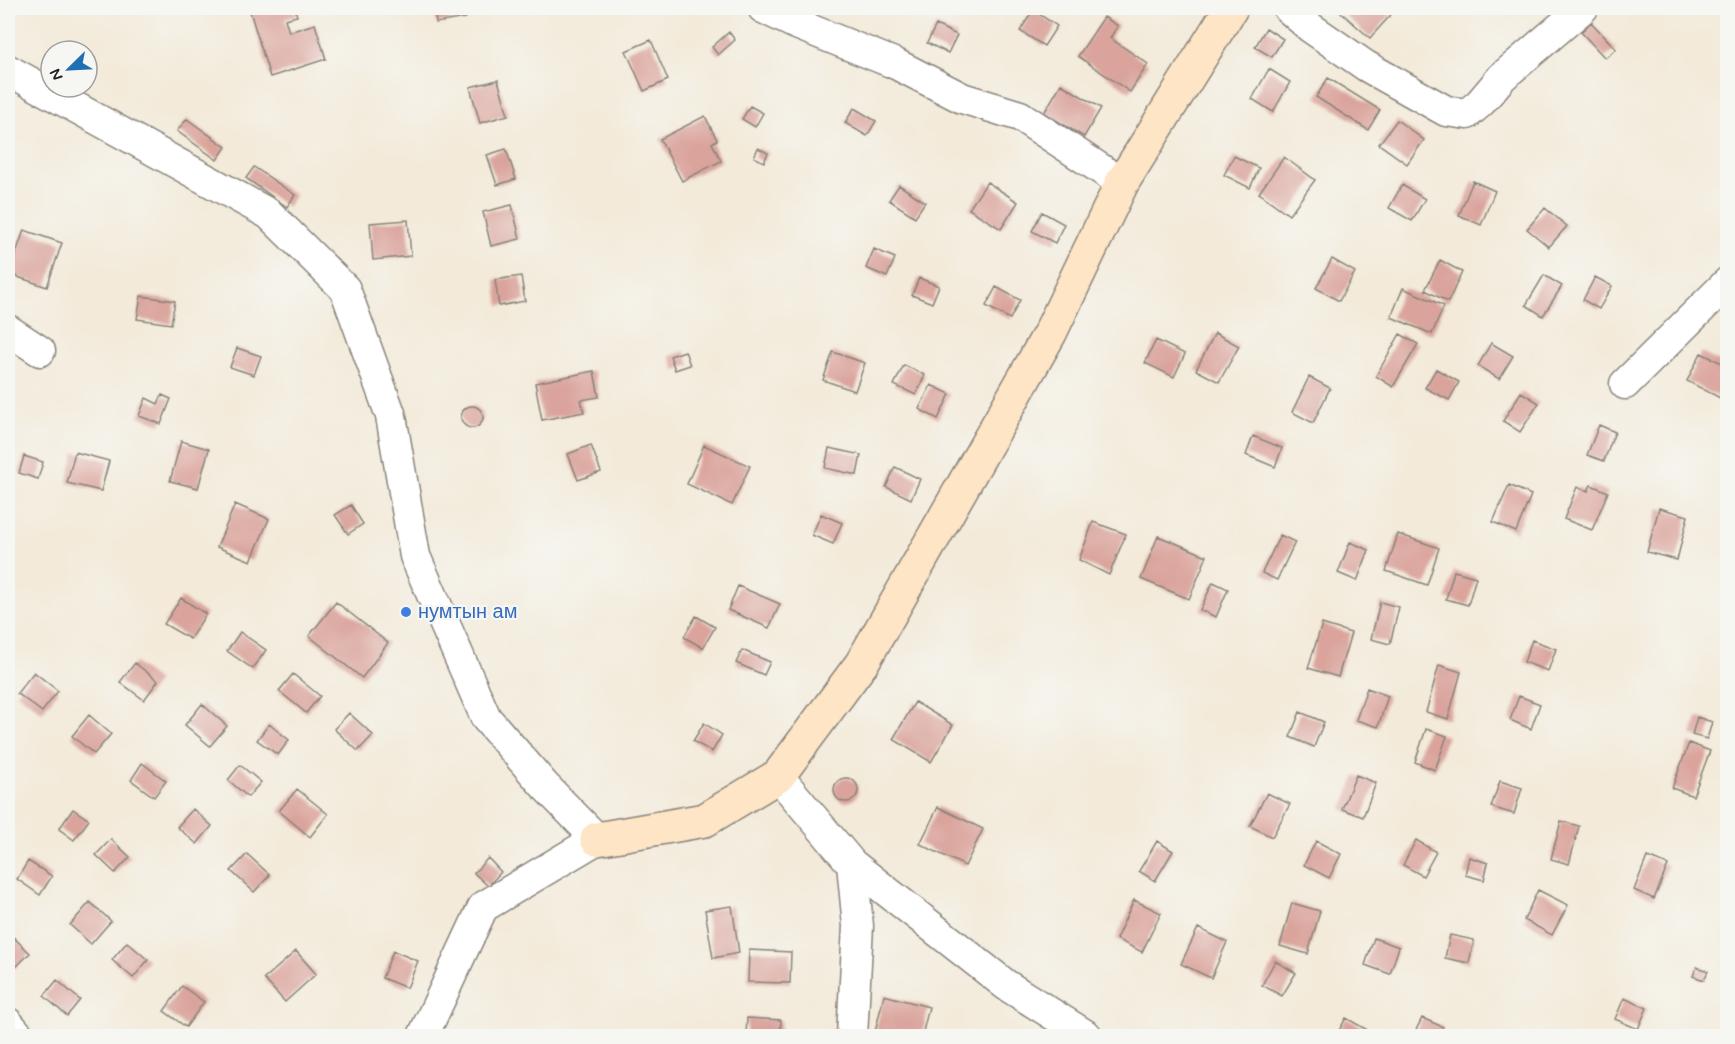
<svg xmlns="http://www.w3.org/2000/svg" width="1735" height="1044" font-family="Mynerve,sans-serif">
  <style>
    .building { fill: #daa49c }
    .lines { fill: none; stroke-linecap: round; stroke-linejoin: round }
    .street-casing { stroke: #88837a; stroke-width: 33 }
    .secondary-casing { stroke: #88837a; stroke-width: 36 }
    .street { stroke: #fff; stroke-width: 30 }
    .secondary { stroke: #fde5c5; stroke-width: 33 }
    .shop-dot { fill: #3f7fe0; stroke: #f6f6f2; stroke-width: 2 }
    .labels { text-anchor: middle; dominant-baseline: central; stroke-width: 4.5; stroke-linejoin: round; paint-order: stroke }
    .shop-label { font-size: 20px; fill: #366cbe; stroke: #f6f6f2; text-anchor: start }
  </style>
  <rect width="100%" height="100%" fill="#f6f6f2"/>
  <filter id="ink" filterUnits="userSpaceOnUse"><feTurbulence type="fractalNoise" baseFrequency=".0167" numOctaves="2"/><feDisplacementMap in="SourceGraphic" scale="12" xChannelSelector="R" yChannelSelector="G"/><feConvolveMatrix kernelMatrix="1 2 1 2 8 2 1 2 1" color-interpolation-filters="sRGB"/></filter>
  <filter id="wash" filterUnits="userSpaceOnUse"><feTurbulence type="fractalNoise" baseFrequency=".008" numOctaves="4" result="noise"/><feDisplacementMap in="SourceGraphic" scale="24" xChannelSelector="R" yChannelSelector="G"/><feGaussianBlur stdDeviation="1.35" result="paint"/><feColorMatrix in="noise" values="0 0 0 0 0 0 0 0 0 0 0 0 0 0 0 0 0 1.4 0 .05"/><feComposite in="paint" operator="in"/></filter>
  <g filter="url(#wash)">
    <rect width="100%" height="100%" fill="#f3ead9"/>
    <g id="blocks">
      <path class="building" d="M249,8H295L297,16L285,19L289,32L315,24L326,59L270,77Z
        M434,8H465L466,18L436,23Z
        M1336,8H1397L1370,38Z
        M1033,10L1057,26L1044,46L1020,31Z
        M1104,17L1118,26L1110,38L1148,64L1130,92L1078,56Z
        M1591,22L1616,49L1605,58L1581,32Z
        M936,25L957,35L948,53L927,43Z
        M1266,28L1283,39L1272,57L1255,47Z
        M729,32L735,40L718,55L712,47Z
        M651,40L668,80L644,91L626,51Z
        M1269,69L1290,82L1273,112L1252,99Z
        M1328,78L1380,110L1368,130L1316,97Z
        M498,80L508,115L480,123L470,87Z
        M1061,84L1101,108L1084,137L1044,113Z
        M750,106L763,113L755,127L742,119Z
        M854,108L876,121L867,136L845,123Z
        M705,116L717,140L712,143L721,161L682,181L660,139Z
        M187,119L226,147L217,160L177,131Z
        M1397,120L1424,140L1407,164L1379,144Z
        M758,148L768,153L764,162L754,157Z
        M506,149L516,179L497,185L487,155Z
        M1234,156L1259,168L1250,188L1224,175Z
        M1284,157L1315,180L1289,215L1259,193Z
        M254,167L295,195L287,207L246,178Z
        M1473,181L1495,191L1481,225L1459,215Z
        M987,182L1018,202L1001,229L969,209Z
        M899,185L925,202L915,217L889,200Z
        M1402,185L1425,199L1412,221L1389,208Z
        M512,205L520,239L491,246L483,212Z
        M1545,208L1567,226L1549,247L1527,229Z
        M1042,212L1064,224L1055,243L1032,231Z
        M408,220L411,256L373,260L370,223Z
        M24,230L62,243L47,287L9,274Z
        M874,249L895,258L887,277L866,268Z
        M1332,259L1355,272L1339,301L1316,288Z
        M1440,260L1462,272L1448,302L1425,290Z
        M1544,275L1562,286L1543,316L1526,305Z
        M521,276L525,301L499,306L495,280Z
        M1595,277L1612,286L1599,309L1583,300Z
        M919,278L939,286L932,303L912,295Z
        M996,287L1020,300L1010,319L986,306Z
        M1403,288L1444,306L1432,334L1391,317Z
        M141,296L175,301L171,324L137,319Z
        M1215,333L1239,346L1219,382L1196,370Z
        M1400,334L1418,344L1393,387L1376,376Z
        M1156,340L1185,354L1174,377L1145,363Z
        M1491,343L1513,356L1499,379L1478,366Z
        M237,348L261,356L254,375L230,367Z
        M685,351L690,365L675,370L670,356Z
        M833,352L865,363L855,391L823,380Z
        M1701,353L1728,366V402L1687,381Z
        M904,365L925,375L916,395L894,385Z
        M1436,369L1459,382L1449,400L1425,388Z
        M594,371L599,397L581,400L584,412L542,420L535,383Z
        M1309,377L1330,388L1313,423L1292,412Z
        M931,385L950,394L938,419L919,409Z
        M1521,392L1539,403L1520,432L1503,421Z
        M162,395L171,399L161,424L139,416L146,398L158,404Z
        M461 417a11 11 0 1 1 22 0a11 11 0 1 1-22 0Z
        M1599,425L1615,432L1604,461L1587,455Z
        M1253,436L1282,448L1275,467L1246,455Z
        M181,441L209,449L198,488L170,481Z
        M591,445L601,472L578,480L568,454Z
        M704,445L750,466L732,505L687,484Z
        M829,448L861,455L857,475L825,468Z
        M75,452L109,461L101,491L67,483Z
        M24,456L43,462L38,479L19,473Z
        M895,467L920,479L911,499L886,487Z
        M1509,485L1531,495L1516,532L1493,522Z
        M1591,485L1608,492L1592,530L1564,519L1577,487L1588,491Z
        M235,504L269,519L251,561L217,547Z
        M351,505L363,524L348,534L335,515Z
        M1659,508L1688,516L1677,560L1647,552Z
        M821,514L842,523L833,544L812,535Z
        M1093,522L1126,534L1109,575L1079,560Z
        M1398,534L1439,548L1427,585L1386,571Z
        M1280,535L1295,542L1277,580L1262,573Z
        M1158,536L1207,556L1189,599L1141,579Z
        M1350,542L1369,550L1357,581L1338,573Z
        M1454,571L1476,577L1468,605L1446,599Z
        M1213,582L1228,589L1216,617L1200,610Z
        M738,586L780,604L769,628L728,610Z
        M181,598L206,614L190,639L164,624Z
        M336,602L388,643L362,678L309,636Z
        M1380,602L1399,607L1390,644L1371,639Z
        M696,616L715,627L703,648L684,637Z
        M1322,624L1351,633L1338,677L1308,668Z
        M240,632L266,650L253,669L227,651Z
        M1532,640L1556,649L1548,671L1524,662Z
        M742,650L770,662L764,675L736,663Z
        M135,663L158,681L144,700L120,682Z
        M1439,665L1461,672L1448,719L1426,712Z
        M34,672L58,691L42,712L17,693Z
        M293,674L320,696L306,713L279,691Z
        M1367,688L1388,696L1378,727L1356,720Z
        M1519,696L1540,704L1531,729L1510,720Z
        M915,702L953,725L931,762L893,739Z
        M202,704L227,726L210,746L185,725Z
        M1300,712L1324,722L1314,747L1290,737Z
        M349,713L373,735L358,751L334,729Z
        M89,715L111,734L94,754L72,736Z
        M1697,717L1712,722L1707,739L1692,735Z
        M704,723L722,735L712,752L693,741Z
        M269,724L289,740L278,755L257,740Z
        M1426,729L1447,736L1435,770L1415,762Z
        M1689,743L1710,751L1693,796L1672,788Z
        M142,763L166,781L154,797L131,780Z
        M240,765L261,782L248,797L228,780Z
        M1356,775L1376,783L1363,817L1342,809Z
        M834 790a12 12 0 1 1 24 0a12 12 0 1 1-24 0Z
        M1500,781L1522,788L1514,814L1491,807Z
        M297,789L328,814L310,837L279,811Z
        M1267,793L1290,804L1272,837L1250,826Z
        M938,807L983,829L965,866L920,844Z
        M73,809L89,820L74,840L59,829Z
        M193,809L212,826L197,844L177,827Z
        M1561,821L1579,826L1569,864L1551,859Z
        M111,839L130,857L115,873L96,855Z
        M1416,840L1436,852L1423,876L1403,865Z
        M1157,841L1173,851L1155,881L1139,871Z
        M1316,841L1341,854L1329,878L1304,865Z
        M247,854L270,875L254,892L231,871Z
        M1469,857L1488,863L1484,880L1465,875Z
        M1647,857L1668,865L1654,899L1634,890Z
        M488,858L501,872L488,886L474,873Z
        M28,861L52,876L40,895L17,879Z
        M1538,890L1568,905L1552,935L1524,920Z
        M1134,900L1161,913L1142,952L1116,939Z
        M90,902L111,921L91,944L70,925Z
        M1292,903L1320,911L1308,954L1280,946Z
        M732,906L739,953L713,958L705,910Z
        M1198,928L1227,942L1211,978L1181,964Z
        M11,935L30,953L15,968L8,962V938Z
        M1450,935L1474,940L1469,963L1445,958Z
        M1374,938L1399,947L1390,974L1365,965Z
        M127,942L148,960L133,978L112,960Z
        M749,950L791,952L790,983L748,982Z
        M296,951L316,974L285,1002L264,979Z
        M393,951L418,961L407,988L382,978Z
        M1275,961L1296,973L1282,996L1262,985Z
        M1697,967L1708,971L1704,980L1693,976Z
        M57,980L80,1000L67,1016L44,996Z
        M182,986L204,1002L186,1027L164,1011Z
        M884,995L929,1007L922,1036H874Z
        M1624,998L1647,1008L1638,1029L1615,1019Z
        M747,1018L781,1020L780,1036H746Z
        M1346,1018L1371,1032L1369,1036H1336Z
        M1422,1018L1443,1027L1439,1036H1424L1415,1032Z"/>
    </g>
  </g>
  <g filter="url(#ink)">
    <use href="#blocks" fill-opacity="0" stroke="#88837a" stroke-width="1.5"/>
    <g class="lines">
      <defs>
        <path id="street" d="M763,8L794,23L896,64L962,98L1020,116L1122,183
          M1288,8L1311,28L1366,66L1446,111L1467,114L1480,103L1502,77L1583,8
          M8,70L269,214L345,289L391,416L415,556L486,718L545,786L597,839L483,907L423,1036
          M8,330L40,351
          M1625,384L1728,282
          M778,776L852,864L858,926L852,1036
          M852,864L1006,985L1087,1036
          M8,1023L19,1036"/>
        <path id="secondary" d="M597,839L705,820L778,776L862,663L1050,333L1122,183L1231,8"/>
      </defs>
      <use href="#street" class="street-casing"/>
      <use href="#secondary" class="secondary-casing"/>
      <use href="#street" class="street"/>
      <use href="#secondary" class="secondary"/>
    </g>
  </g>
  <circle class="shop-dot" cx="406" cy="612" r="6"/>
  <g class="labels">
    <g class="shop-label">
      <text x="418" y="612">нумтын ам</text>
    </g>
  </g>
  <rect width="1735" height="1044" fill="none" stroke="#f6f6f2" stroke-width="30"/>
  <g transform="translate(69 69) rotate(246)"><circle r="28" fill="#f6f6f2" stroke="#9f9f9c" stroke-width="1.5"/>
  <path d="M0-4.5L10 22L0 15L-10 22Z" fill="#1f6fb2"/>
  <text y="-9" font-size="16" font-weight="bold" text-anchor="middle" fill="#1c1c1c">N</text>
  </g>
</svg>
